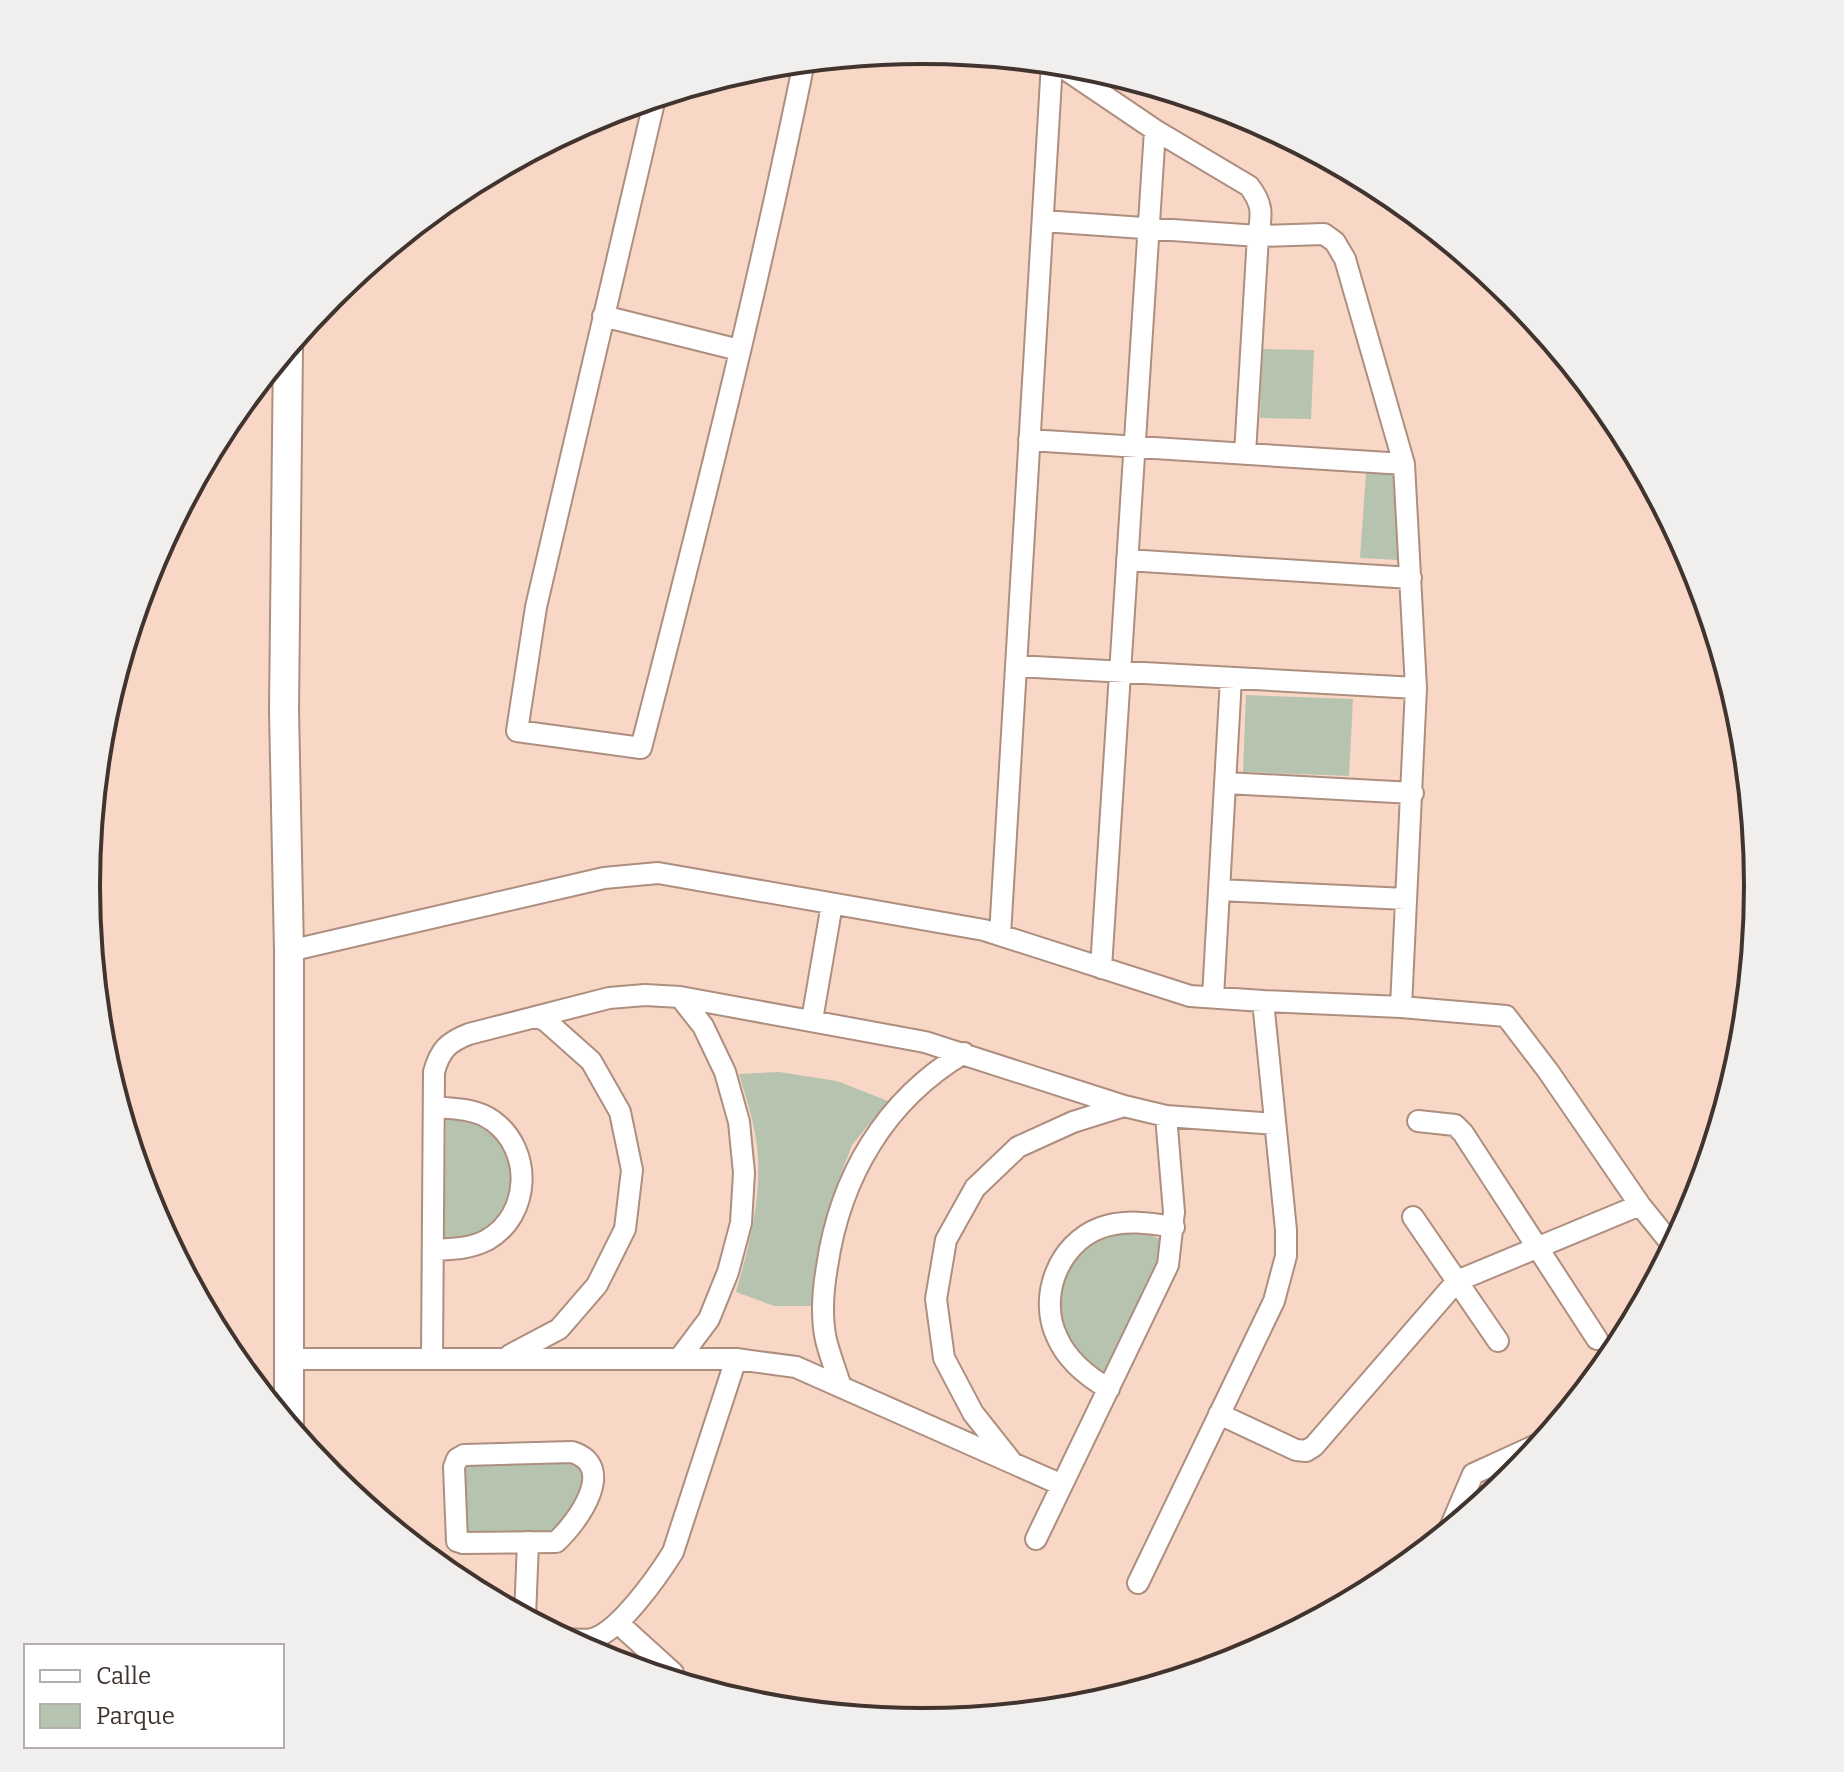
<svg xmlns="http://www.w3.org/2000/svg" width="1844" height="1772" font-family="Bitter,serif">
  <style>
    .green { fill: #b6c3ae }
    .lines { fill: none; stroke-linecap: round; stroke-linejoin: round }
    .street-casing { stroke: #ad8e7f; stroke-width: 24 }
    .secondary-casing { stroke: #ad8e7f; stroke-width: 32 }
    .street { stroke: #fff; stroke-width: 20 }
    .secondary { stroke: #fff; stroke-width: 28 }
    .rim { fill: none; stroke: #41342e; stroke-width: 4 }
  </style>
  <rect width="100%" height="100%" fill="#f9d7c7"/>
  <path class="green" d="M1262,349L1314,350L1311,419L1260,418Z
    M1366,473L1410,474L1417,561L1360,558Z
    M1246,695L1353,699L1349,776L1243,772Z
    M779,1072L837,1081L888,1101L852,1145L832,1198L818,1256L814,1306H774L736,1292C750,1243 764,1190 756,1139C753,1118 745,1095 739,1074Z
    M446,1116C537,1123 535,1235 444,1240Z
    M1122,1233H1145L1160,1239L1156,1271L1105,1372C1098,1368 1090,1364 1084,1359C1054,1332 1052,1280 1083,1253C1094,1242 1107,1238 1122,1233Z
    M462,1462H579L588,1477L570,1516L552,1535H462Z"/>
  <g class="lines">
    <defs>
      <path id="street" d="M1056,63L1155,130L1249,186C1263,204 1262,214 1258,236L1245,454
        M655,98L536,607L517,731L641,748C700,520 757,292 804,62
        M1043,221L1258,236L1324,234L1335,242L1345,259L1404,464L1416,688L1401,1007
        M603,316L739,350
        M1029,440L1404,464
        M1127,560L1411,578
        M1016,666L1416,688
        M1226,783L1413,793
        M1219,890L1406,899
        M1000,935L1052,63
        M289,951L604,878L658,873L984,930L1190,996L1263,1001L1401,1007L1506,1016L1548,1071L1640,1205L1673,1246
        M1101,968L1155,130
        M1213,997L1231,678
        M812,1020L832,904
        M1418,1121L1455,1125L1463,1133L1597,1339
        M1413,1217L1498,1341
        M433,1250C451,1249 470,1249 487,1240C531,1215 533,1150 493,1121C476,1108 454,1109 434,1107
        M510,1355L559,1329L597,1285L625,1229L632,1170L620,1112L591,1061L546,1021L538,1017
        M288,1359H736L796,1367L1062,1485
        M432,1359L434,1072C440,1050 448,1042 469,1034L609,998L645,995L680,997L925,1042L1124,1106L1166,1116L1275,1124
        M679,1359L709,1319L728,1272L741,1223L744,1173L739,1122L725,1072L703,1026L680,997
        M841,1387C836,1371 830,1356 826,1340C821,1317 823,1290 827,1267C840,1177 885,1100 964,1053
        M1109,1389C1088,1377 1067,1360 1057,1337C1038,1297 1058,1244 1100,1228C1124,1219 1150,1223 1174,1227
        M1219,1414L1296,1450L1306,1451L1314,1446L1457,1281L1640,1205
        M572,1452C618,1466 578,1522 556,1542L463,1543L457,1541L454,1467L457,1459L464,1455Z
        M1011,1461L973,1413L944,1358L936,1299L946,1240L975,1188L1018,1147L1073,1122L1124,1106
        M1449,1530L1473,1474L1541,1443
        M1036,1539L1168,1265L1174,1212L1166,1116
        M1138,1583L1274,1301L1286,1256V1230L1263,1001
        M525,1617L528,1542
        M618,1623L673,1673
        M566,1639C574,1639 585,1641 592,1639C619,1632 658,1576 673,1552L736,1359"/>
      <path id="secondary" d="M288,348L284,710L289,951V1426"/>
    </defs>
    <use href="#street" class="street-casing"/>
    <use href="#secondary" class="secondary-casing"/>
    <use href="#street" class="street"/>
    <use href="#secondary" class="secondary"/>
  </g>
  <path d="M0 0H1844V1772H0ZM100 886a822 822 0 1 1 1644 0a822 822 0 1 1-1644 0Z" fill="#f0efee" fill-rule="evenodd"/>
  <path class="rim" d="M100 886a822 822 0 1 1 1644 0a822 822 0 1 1-1644 0Z"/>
  <rect x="24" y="1644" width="260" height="104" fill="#ffffff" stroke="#b3aeab" stroke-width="2"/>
  <rect x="40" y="1670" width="40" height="12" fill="#ffffff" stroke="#b3aeab" stroke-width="2"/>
  <text x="96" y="1684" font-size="24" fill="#41342e">Calle</text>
  <rect x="40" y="1704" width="40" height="24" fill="#b6c3ae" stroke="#b3aeab" stroke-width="2"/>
  <text x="96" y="1724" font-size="24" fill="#41342e">Parque</text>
</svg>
